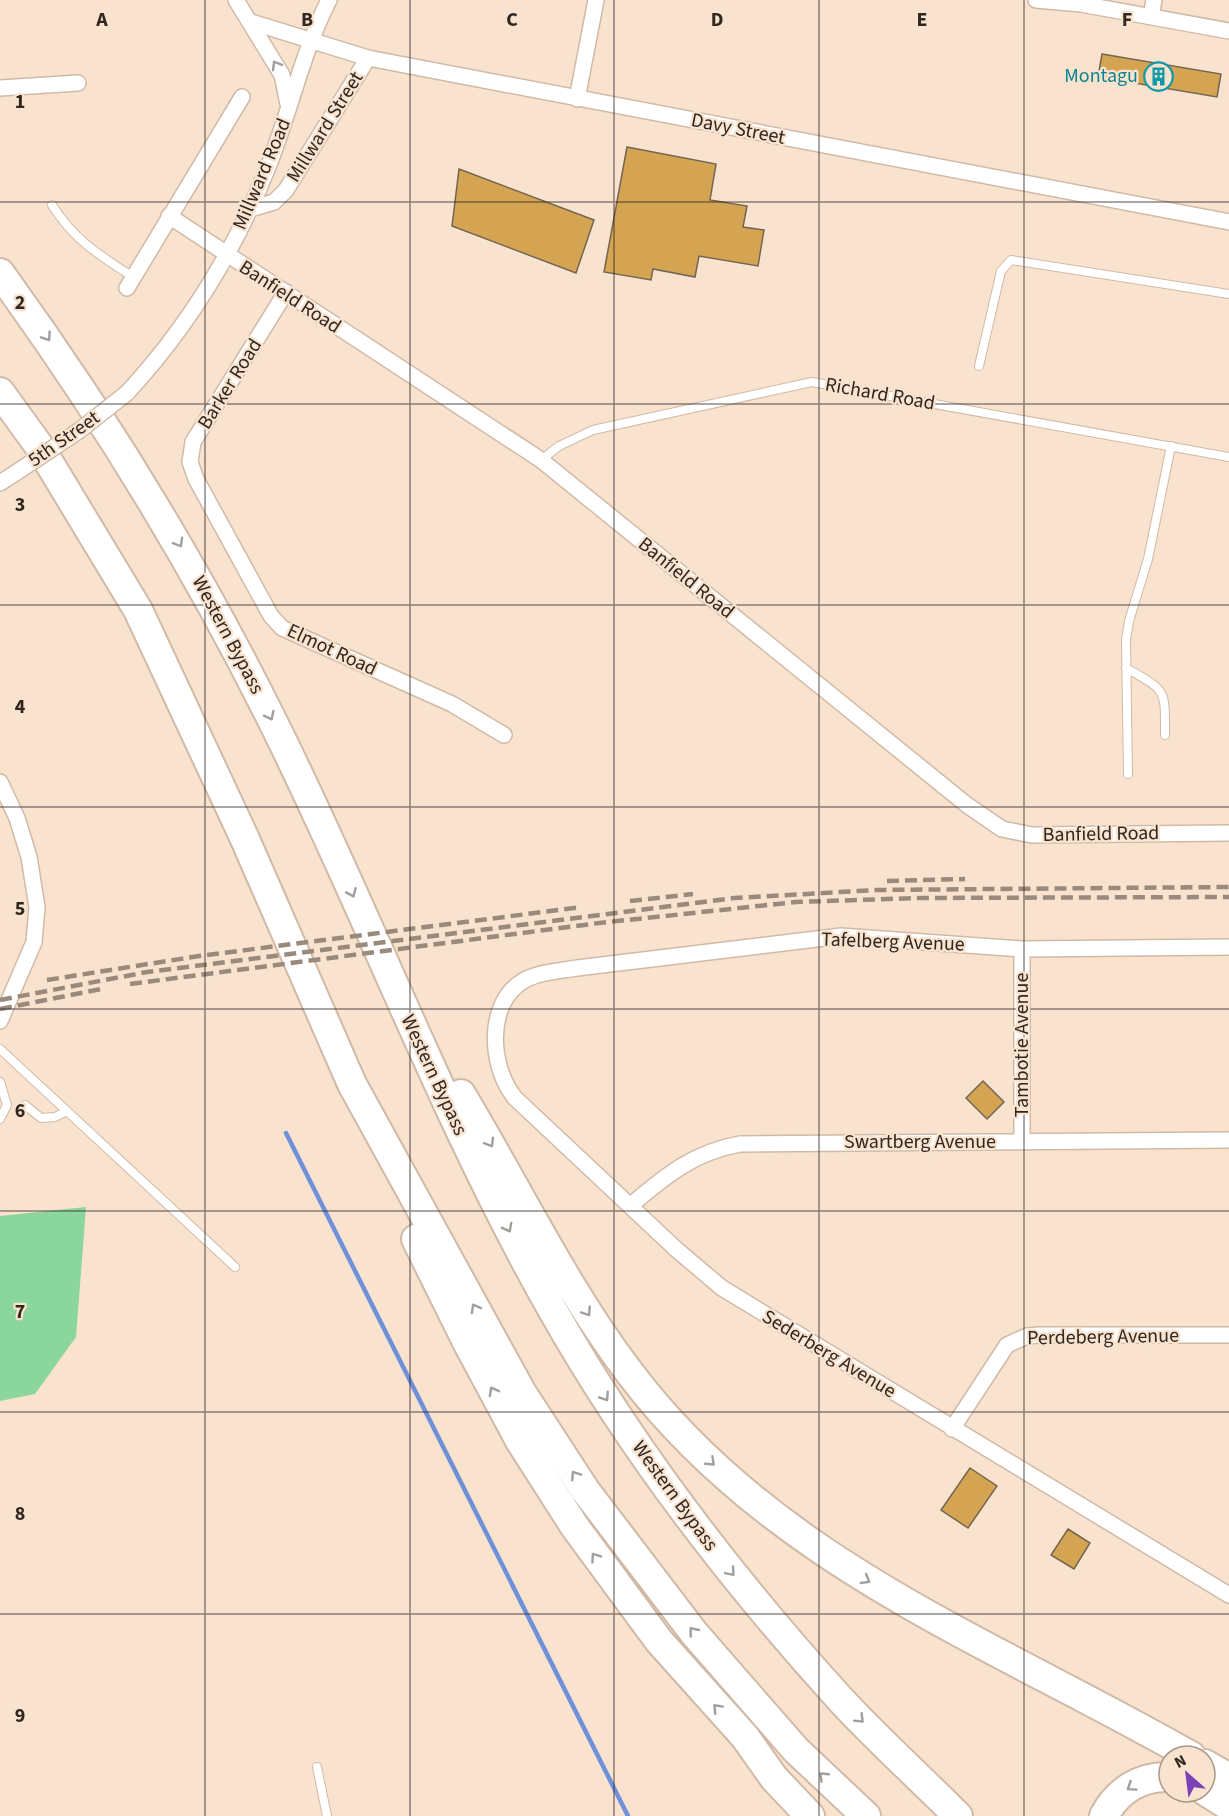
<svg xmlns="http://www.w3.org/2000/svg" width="1229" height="1816" font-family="'Source Sans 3',sans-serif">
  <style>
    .green { fill: #8ad69c }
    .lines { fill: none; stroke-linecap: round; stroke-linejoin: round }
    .stream { stroke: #6f91da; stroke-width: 4.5 }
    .building { fill: #d5a452; stroke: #736550; stroke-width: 1.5 }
    .service-casing { stroke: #d0baa7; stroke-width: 10 }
    .minor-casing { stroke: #d0baa7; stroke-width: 18 }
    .motorway-casing { stroke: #d0baa7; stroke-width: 32 }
    .service { stroke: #fff; stroke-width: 8 }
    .minor { stroke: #fff; stroke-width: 15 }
    .motorway { stroke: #fff; stroke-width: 28 }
    .rail { stroke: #998a7c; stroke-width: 4.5; stroke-dasharray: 12 6; stroke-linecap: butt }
    .minor-bridge-casing { stroke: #d0baa7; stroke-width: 18; stroke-linecap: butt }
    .minor-bridge { stroke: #fff; stroke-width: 15 }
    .oneway { stroke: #a19e9b }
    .grid { fill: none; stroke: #2f2720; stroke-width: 1.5; stroke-opacity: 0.55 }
    .labels { text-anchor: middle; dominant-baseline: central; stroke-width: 4.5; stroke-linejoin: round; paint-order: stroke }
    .culture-label { font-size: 20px; fill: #0d838f; stroke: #f9e3cf; text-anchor: end }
    .street-label { font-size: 20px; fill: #2f2720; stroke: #f9e3cf }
    .grid-label { font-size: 20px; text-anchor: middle; font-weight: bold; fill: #2f2720; stroke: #f9e3cf; stroke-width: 4.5; stroke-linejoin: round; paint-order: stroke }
  </style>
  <rect width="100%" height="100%" fill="#f9e3cf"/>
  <path class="green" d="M86,1207L76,1337L35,1394L0,1401V1216Z"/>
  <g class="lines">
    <path class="stream" d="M286,1133L628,1816"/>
  </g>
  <path class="building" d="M1102,54L1221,74L1217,97L1098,77Z
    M627,147L716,164L710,200L747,206L743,227L764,230L758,266L699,256L695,277L653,269L651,280L604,272Z
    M459,169L594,220L576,273L452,226Z
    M983,1081L1004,1102L987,1119L966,1098Z
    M970,1468L997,1486L968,1528L941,1510Z
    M1068,1529L1090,1543L1074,1569L1051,1555Z"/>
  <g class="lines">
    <defs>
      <path id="service" d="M52,205C74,240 99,255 133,277
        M979,366L1001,271L1011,260L1229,294
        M541,460L559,446L593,430L812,382L1229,457
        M1126,668C1167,691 1165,689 1165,735
        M1128,774L1126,640L1129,621L1148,559L1171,446
        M0,1049L235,1267
        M0,1082L7,1105L0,1119
        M25,1105L41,1118L55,1117L67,1111
        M317,1767L327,1816"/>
      <path id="minor" d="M236,0L282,75L288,104
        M1036,0L1081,4L1229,31
        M1151,16L1154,0
        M251,22L368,58L1229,222
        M0,88L78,83
        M577,99L596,0
        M250,209L274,202L286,190L368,58
        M169,216L541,460L967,805L1002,829L1032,835L1229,833
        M127,288L242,97
        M286,292L193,442L190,462L196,479L271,616L282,628L452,704L504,735
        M127,393C188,327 235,250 268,167C290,112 302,53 329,0
        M0,483L17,472
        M0,782L17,818L29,857L37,907L34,942L0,1021
        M1229,947L1022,949L841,936L577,968C560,971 538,972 523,981C485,1004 490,1068 515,1098L677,1250L722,1288L1229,1595
        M1022,1141V949
        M630,1206C665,1176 694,1152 740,1144L1229,1140
        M952,1429L1007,1345L1027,1336L1039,1335H1229"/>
      <path id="motorway" d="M0,273C103,415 194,563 272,720C369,914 444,1119 552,1309C632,1451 731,1579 841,1700C878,1740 919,1777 958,1816
        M0,392L39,446L138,610L244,837L352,1084L522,1393L585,1490L694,1633L796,1750L866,1816
        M461,1094C517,1187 564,1286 629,1372C772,1562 992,1642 1191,1756
        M416,1239L468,1344L520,1441L575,1527L659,1641L745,1737L774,1778L810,1816
        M1205,1764L1229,1778
        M1205,1791L1229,1806
        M1104,1816C1117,1791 1140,1776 1169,1777"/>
    </defs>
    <use href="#service" class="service-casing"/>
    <use href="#minor" class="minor-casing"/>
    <use href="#motorway" class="motorway-casing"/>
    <use href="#service" class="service"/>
    <use href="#minor" class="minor"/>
    <use href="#motorway" class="motorway"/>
    <path class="rail" d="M887,881L965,879
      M630,901L693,894
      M47,980L199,956L582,907
      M130,984L599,923L796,902L919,898L1229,897
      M0,1000L147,972L734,898L876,890L1229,887
      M0,1009L101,989"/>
    <defs>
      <path id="minor-bridge" d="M17,472L80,430L127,393"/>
    </defs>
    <use href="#minor-bridge" class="minor-bridge-casing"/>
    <use href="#minor-bridge" class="minor-bridge"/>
  </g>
  <defs><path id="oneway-chevron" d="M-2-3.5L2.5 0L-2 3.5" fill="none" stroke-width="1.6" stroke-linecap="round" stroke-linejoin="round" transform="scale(1.5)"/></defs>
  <g class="oneway">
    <use href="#oneway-chevron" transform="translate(276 65) rotate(-120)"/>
    <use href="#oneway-chevron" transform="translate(47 337) rotate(56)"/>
    <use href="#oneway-chevron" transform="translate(179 543) rotate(60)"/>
    <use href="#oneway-chevron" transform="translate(270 716) rotate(63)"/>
    <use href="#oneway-chevron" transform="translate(352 893) rotate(66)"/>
    <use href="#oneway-chevron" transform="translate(490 1143) rotate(59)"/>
    <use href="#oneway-chevron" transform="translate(508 1228) rotate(62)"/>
    <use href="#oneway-chevron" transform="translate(475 1308) rotate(-119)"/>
    <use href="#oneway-chevron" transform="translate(587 1312) rotate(56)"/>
    <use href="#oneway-chevron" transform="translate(493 1391) rotate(-118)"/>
    <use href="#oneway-chevron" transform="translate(605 1397) rotate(57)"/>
    <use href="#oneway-chevron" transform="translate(711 1462) rotate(43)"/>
    <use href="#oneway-chevron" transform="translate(575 1475) rotate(-123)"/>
    <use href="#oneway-chevron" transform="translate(595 1557) rotate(-125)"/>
    <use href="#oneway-chevron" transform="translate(731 1572) rotate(50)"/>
    <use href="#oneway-chevron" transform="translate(866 1580) rotate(31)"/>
    <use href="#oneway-chevron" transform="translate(693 1631) rotate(-129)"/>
    <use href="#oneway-chevron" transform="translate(717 1708) rotate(-133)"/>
    <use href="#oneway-chevron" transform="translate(860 1719) rotate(45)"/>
    <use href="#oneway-chevron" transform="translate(823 1776) rotate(-136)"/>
    <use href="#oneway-chevron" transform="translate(1131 1787) rotate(146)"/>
  </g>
  <path class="grid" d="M205,0V1816M410,0V1816M614,0V1816M819,0V1816M1024,0V1816M0,202H1229M0,404H1229M0,605H1229M0,807H1229M0,1009H1229M0,1211H1229M0,1412H1229M0,1614H1229"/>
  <defs>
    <symbol id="building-ring" viewBox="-11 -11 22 22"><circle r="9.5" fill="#f9e3cf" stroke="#0f9aa8" stroke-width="1.5"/><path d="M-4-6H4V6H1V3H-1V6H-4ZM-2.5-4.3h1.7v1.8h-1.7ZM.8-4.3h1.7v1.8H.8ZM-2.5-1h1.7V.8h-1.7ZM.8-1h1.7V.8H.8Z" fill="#0f9aa8"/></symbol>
  </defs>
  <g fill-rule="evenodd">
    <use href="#building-ring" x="1142" y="60" width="33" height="33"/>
  </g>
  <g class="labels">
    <g class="culture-label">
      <text x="1138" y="76">Montagu</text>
    </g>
    <g class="street-label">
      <text transform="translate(325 127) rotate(-58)">Millward Street</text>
      <text transform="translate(738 129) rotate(11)">Davy Street</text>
      <text transform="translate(262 174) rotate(-67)">Millward Road</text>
      <text transform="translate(290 297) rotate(33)">Banfield Road</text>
      <text transform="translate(230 384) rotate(-58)">Barker Road</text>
      <text transform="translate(880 394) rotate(10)">Richard Road</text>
      <text transform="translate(64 439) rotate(-35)">5th Street</text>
      <text transform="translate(686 578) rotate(39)">Banfield Road</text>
      <text transform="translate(228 635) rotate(62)">Western Bypass</text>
      <text transform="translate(332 650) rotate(25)">Elmot Road</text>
      <text transform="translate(1101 834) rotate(-1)">Banfield Road</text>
      <text transform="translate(893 942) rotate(2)">Tafelberg Avenue</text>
      <text transform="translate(1022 1045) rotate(-90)">Tambotie Avenue</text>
      <text transform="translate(434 1075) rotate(65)">Western Bypass</text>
      <text x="920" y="1142">Swartberg Avenue</text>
      <text transform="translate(1103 1337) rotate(-1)">Perdeberg Avenue</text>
      <text transform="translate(829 1354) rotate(31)">Sederberg Avenue</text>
      <text transform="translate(675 1496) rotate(54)">Western Bypass</text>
    </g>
  </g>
  <g class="grid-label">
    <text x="102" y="26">A</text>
    <text x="307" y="26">B</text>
    <text x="512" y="26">C</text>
    <text x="717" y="26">D</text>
    <text x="922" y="26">E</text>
    <text x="1127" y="26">F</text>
    <text x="20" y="108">1</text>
    <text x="20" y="309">2</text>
    <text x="20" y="511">3</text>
    <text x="20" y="713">4</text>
    <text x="20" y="915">5</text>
    <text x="20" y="1117">6</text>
    <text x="20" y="1318">7</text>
    <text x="20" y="1520">8</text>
    <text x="20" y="1722">9</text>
  </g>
  <g transform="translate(1187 1774) rotate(332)"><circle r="28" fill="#f9e3cf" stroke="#a89889" stroke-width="1.5"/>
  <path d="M0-4.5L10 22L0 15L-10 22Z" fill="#7d41b7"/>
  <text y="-9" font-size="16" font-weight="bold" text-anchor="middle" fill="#2f2720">N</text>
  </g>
</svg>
